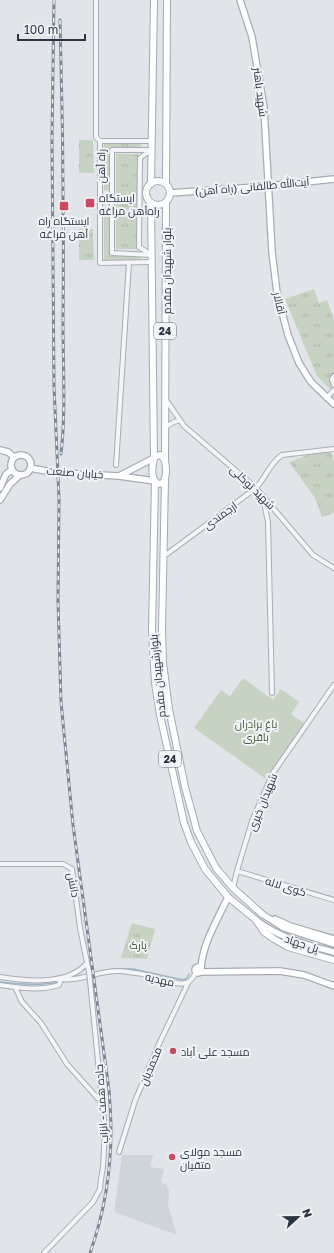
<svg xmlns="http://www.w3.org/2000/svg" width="334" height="1253" font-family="'Golos Text',Cairo,sans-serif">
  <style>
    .built { fill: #cfd4db }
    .green { fill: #c7d3c2 }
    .park { fill: url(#park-tufts) }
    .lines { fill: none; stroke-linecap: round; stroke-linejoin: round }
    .stream { stroke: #9db4c9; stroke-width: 1.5 }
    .street-casing { stroke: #a6acb3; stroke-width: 6 }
    .secondary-casing { stroke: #a6acb3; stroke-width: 8 }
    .primary-casing { stroke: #a1aab5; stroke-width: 8 }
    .street { stroke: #f4f5f8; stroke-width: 4 }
    .secondary { stroke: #fff; stroke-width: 5.5 }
    .primary { stroke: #fff; stroke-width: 6 }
    .rail-casing { stroke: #7b8593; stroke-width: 3 }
    .rail { stroke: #f1f4f7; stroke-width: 1.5; stroke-dasharray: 4.5; stroke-linecap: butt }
    .street-bridge-casing { stroke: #a6acb3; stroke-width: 6; stroke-linecap: butt }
    .secondary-bridge-casing { stroke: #a6acb3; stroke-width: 8; stroke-linecap: butt }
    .street-bridge { stroke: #f4f5f8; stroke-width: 4 }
    .secondary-bridge { stroke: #fff; stroke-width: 5.5 }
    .poi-dot { fill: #cc4963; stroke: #f1f4f7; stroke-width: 1.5 }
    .labels { text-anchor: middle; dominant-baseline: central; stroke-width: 4; stroke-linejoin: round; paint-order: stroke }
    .shield { fill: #f1f4f7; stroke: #666d78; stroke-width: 1 }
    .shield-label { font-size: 10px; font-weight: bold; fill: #2a3341 }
    .street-label { font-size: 11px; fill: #2a3341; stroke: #f1f4f7 }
    .poi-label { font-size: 11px; fill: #2a3341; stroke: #f1f4f7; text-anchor: start }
    .park-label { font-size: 11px; fill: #405c37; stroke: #f1f4f7 }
  </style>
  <defs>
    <pattern id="park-tufts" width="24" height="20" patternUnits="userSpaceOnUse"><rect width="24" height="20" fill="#c7d3c2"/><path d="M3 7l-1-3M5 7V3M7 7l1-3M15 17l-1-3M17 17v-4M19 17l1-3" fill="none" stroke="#abb6a8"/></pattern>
  </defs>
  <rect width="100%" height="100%" fill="#e1e5e9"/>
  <path class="built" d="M122,1155H153L150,1167L164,1169L161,1183L166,1184L169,1191L168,1206L177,1235L114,1212Z"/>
  <path class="green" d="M243,678L273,700L281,689L299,702L291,714L305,724L266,779L194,728L221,690L230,696Z"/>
  <path class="park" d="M79,140H93L94,173H79Z
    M104,142L141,143V148L110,147L109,190H104Z
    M116,154H138V249H116Z
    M104,207H110V256H141V261L104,260Z
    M79,229H93L94,260H79Z
    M314,289L319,303L327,300L334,320V393L317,376L285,299Z
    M331,452L334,462V513L322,517L315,498L289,462L313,453Z
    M132,923L155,929L147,959L121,958Z"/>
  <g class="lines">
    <path class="stream" d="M113,969H133L183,980L187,978L189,974
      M0,982C22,985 43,986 65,981"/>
    <defs>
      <path id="street" d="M96,0V137L100,141
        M151,141H100V263L152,262
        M151,150H112V253L152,255
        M150,254L139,247L140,158L151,150
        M334,376L332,379L334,385
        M326,398L334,390
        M166,400L184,426L256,488L313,555L334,568
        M165,427L174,422L180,420
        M116,465L129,263
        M264,503L268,522L272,693
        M164,553L167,554L256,488C266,477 270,463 282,455L334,449
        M0,864H63L72,869L80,928L89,972
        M237,871L334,900
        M233,888L237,871L252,821L273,773L334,685
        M0,977C26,981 68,986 87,963
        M59,979C80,982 99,970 120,971C128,972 138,973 147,975C157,978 176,986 186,983C190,982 194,976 196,972
        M0,985C19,988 41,991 59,985L60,982L59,979H57
        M15,987L22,1002L41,1023L67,1064L102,1103
        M119,1152L135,1101L159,1044L188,983
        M44,1253L93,1202L100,1189L101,1179L103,1167L105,1131L90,981"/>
      <path id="secondary" d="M240,0L252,37L264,108L272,252L277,293L288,335L299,363L311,382L334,404
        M170,193L269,186L334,179
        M0,450L8,452L14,457
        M11 465a10 10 0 1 1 20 0a10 10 0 1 1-20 0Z
        M154,458L119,476L155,481
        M30,468L52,472
        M62,473L119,476
        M0,488L6,474L12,470
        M0,500L10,484L20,475
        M262,914L284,928L334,944
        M275,919L290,926L334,939
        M257,921C281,938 306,945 334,952
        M195 970a3 3 0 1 1 6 0a3 3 0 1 1-6 0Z
        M201,969C202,944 218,919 228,897
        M200,972L280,971L304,975L334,986"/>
      <path id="primary" d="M146 193a12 12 0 1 1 24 0a12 12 0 1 1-24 0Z
        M151,184L154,0
        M166,184L167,0
        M151,204L154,458
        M160,455C168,459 167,476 163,483C150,488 151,464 155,457Z
        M165,460L166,202
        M165,480L162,630L163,663L169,709L185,787L197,831L216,868L233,888L262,914
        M155,481L152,630L155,683L160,715L184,823L191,842L205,869L228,897L256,920L264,932L274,939L288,947L334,960"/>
    </defs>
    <use href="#street" class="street-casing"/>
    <use href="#secondary" class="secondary-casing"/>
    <use href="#primary" class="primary-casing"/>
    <use href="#street" class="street"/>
    <use href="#secondary" class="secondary"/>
    <use href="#primary" class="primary"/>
    <defs>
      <path id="rail" d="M54,0L52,139L54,386L59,499L58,601L61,702L73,825L109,1090C110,1103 111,1117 111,1130C111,1171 104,1214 90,1253
        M60,20C63,121 64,222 63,323C63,367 66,411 61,454"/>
    </defs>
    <use href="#rail" class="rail-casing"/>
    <use href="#rail" class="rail"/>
    <defs>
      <path id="street-bridge" d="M89,972L90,981"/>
      <path id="secondary-bridge" d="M52,472L62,473"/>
    </defs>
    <use href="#street-bridge" class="street-bridge-casing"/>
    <use href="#secondary-bridge" class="secondary-bridge-casing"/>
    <use href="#street-bridge" class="street-bridge"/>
    <use href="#secondary-bridge" class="secondary-bridge"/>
  </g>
  <g class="poi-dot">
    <rect x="85" y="198" width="10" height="10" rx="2"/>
    <rect x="59" y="201" width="10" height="10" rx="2"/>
    <circle cx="173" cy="1051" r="4"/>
    <circle cx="172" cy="1157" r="4"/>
  </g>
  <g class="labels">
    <g class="shield">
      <rect x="154" y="323" width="22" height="16" rx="3"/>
      <rect x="159" y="751" width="22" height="16" rx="3"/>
    </g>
    <g class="shield-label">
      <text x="165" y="331">24</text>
      <text x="170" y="759">24</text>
    </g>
    <g class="street-label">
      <text transform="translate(261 92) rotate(83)">شهید باهنر</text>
      <text transform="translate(100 166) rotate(-90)">راه آهن</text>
      <text transform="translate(252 186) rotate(-5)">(راه آهن) آیت‌الله طالقانی</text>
      <text transform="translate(166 271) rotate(-90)">بلوار شهیدان مقدم</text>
      <text transform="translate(280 303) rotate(77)">آقالار</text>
      <text transform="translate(75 472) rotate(4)">خیابان صنعت</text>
      <text transform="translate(253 487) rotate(44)">شهید توکلی</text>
      <text transform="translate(220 515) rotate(-36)">ارجمندی</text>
      <text transform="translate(157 676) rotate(-96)">بلوارشهیدان مقدم</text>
      <text transform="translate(262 802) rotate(-68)">شهیدان خیری</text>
      <text transform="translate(74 885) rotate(79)">دانش</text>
      <text transform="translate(286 886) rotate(17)">کوی لاله</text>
      <text transform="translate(302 943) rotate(18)">پل جهاد</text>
      <text transform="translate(160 979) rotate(13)">مهدیه</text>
      <text transform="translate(150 1066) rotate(-67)">محمدیان</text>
      <text transform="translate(101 1104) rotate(-94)">جاده همت - انزاب</text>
    </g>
    <g class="poi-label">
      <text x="99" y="197">ایستگاه<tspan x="99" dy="13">راه‌آهن مراغه</tspan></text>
      <text x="64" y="220" text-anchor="middle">ایستگاه راه<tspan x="64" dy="13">آهن مراغه</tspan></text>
      <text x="181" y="1051">مسجد علی آباد</text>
      <text x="180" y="1151">مسجد مولای<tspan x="180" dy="13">متقیان</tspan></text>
    </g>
    <g class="park-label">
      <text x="256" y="723">باغ برادران<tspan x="256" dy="13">باقری</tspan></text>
      <text x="138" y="944">پارک</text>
    </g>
  </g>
  <g transform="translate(298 1217) rotate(68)" stroke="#f1f4f7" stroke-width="3" paint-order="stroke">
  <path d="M0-3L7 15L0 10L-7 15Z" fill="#2a3341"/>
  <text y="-6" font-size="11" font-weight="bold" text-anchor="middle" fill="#2a3341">N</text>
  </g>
  <path d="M18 34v6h67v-6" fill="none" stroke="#2a3341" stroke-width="2"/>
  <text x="24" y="34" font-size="12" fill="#2a3341" stroke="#f1f4f7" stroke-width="3" paint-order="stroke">100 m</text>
</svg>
